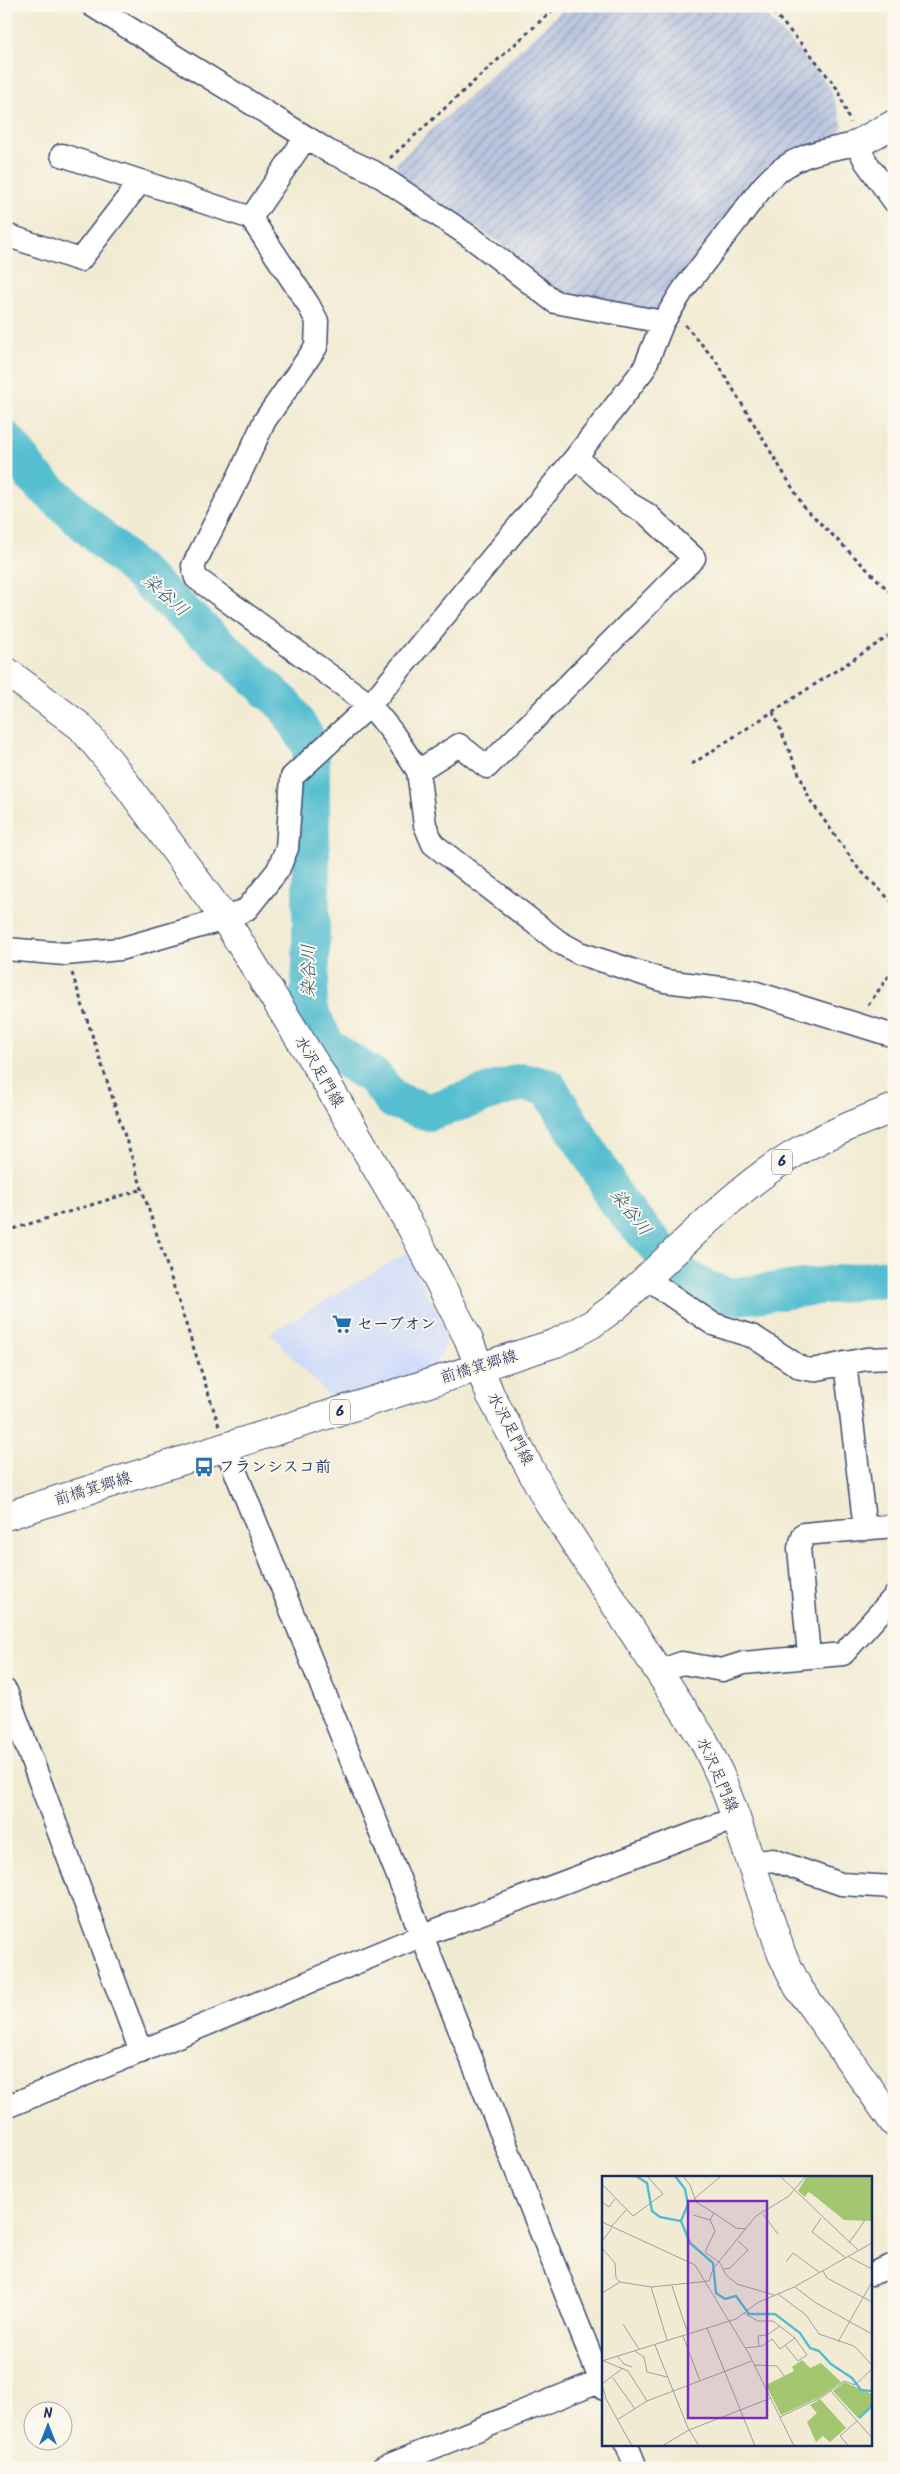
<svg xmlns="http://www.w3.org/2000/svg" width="900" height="2474" font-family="Kalam,'Klee One',sans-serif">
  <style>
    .built { fill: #cedafa }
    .industrial { fill: url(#industrial-furrows) }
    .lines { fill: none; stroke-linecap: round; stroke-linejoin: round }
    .river { stroke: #54bed0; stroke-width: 38 }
    .street-casing { stroke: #3b4b70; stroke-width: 25 }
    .secondary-casing { stroke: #3b4b70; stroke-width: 30 }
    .primary-casing { stroke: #3b4b70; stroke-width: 30 }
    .path { stroke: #3b4b70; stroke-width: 3; stroke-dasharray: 4 4; stroke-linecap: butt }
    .street { stroke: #fff; stroke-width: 22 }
    .secondary { stroke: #fff; stroke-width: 28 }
    .primary { stroke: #fff; stroke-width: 28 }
    .labels { text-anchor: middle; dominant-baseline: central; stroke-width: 4; stroke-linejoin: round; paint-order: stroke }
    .shield { fill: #fbf7ec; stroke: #5e6b89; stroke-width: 1 }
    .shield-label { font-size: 15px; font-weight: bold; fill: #1b2f5e }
    .street-label { font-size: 16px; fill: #1b2f5e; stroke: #fbf7ec }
    .poi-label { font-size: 16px; font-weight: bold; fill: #1b2f5e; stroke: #fbf7ec; text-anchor: start }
    .water-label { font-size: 18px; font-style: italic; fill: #2c5a80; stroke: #fbf7ec }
    .inset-river { fill: none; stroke: #54bed0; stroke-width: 2.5 }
    .inset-road { fill: none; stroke: #9ca0a4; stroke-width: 1 }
    .view { fill: #7b2cbf; fill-opacity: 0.15; stroke: #7b2cbf; stroke-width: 2.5 }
    .inset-edge { fill: none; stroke: #1b2f5e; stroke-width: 2.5 }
  </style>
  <defs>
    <pattern id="industrial-furrows" width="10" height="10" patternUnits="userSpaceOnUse" patternTransform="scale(1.25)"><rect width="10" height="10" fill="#b9c4de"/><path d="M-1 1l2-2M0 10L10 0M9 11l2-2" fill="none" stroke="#96a0b7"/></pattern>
  </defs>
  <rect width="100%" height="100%" fill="#fbf7ec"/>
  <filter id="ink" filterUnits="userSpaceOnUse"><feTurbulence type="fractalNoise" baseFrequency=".02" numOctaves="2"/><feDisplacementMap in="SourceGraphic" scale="10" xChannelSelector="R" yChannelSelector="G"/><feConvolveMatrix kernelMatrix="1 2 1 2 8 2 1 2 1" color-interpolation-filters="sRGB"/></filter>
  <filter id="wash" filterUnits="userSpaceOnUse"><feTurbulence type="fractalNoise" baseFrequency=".0096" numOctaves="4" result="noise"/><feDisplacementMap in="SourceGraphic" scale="20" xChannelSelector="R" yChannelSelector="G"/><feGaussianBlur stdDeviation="1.12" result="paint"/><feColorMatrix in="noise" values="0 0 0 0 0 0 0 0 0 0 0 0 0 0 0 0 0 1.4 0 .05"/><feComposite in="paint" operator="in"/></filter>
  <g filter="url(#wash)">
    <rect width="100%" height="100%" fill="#f2ebd3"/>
    <path class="built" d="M407,1253L449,1336L444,1349L432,1368L337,1405L270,1333Z"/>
    <path class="industrial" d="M567,6H759L830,87L843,126L837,137L769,165L755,177L660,309L653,312L562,298L499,242L396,175L397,162Z"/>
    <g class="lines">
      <path class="river" d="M6,440L33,476L286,706L311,746V965L308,1008L327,1047L375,1078L393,1100L429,1112L521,1082L548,1087L605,1178L614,1198L682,1275L703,1288L730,1297L894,1277"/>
    </g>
  </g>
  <g filter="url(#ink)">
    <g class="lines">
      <defs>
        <path id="street" d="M93,6L306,137L251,218L308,304L317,321L316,347L265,420L240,474L193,566L196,578L370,705L392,732L418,771L425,825L433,844L559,942L579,953L665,981L753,992L894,1036
          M306,137L328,151L374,172L472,238L555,302L663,322
          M62,155L251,218
          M12,237L80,260L141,181
          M418,771L459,745L487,767L694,558L647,514L628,503L576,457
          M6,949L65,954L120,949L225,919L247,909L278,870L287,848L292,777L370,705L576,457L644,369L663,322L683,290L764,185C791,155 819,151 857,144L866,162L894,201
          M647,1279L713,1324L754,1337L801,1368L812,1370L866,1359L894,1358
          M845,1363L865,1529
          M226,1448L604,2389
          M809,1656L799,1548L804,1534L894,1526
          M659,1671L682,1663L722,1670L744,1663L843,1654L894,1597
          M6,1691L141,2052
          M752,1863L773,1860L841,1884L894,1887
          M6,2107L423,1935L736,1818
          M871,2274L894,2265
          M627,2445L636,2468
          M382,2468L604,2379"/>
        <path id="secondary" d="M857,144L894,124
          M6,671L81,727L111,763L225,919L322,1075L412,1229L468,1338L490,1394L547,1500L704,1741L720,1775L736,1818L782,1955L798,1987L894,2123"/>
        <path id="primary" d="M6,1516L556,1343L592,1324L615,1307C673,1257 725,1196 790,1156C823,1136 859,1122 894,1108"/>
      </defs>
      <use href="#street" class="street-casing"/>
      <use href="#secondary" class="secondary-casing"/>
      <use href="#primary" class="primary-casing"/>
      <path class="path" d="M768,6L812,56L839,91L850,123
        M390,158L557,6
        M685,325L716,361L804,507L894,596
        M773,712L810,800L858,868L894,904
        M692,764L894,633
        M72,973L219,1426
        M868,1005L894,969
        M6,1231L143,1189"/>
      <use href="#street" class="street"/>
      <use href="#secondary" class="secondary"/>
      <use href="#primary" class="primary"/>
    </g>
  </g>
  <defs>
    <symbol id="supermarket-bare" viewBox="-9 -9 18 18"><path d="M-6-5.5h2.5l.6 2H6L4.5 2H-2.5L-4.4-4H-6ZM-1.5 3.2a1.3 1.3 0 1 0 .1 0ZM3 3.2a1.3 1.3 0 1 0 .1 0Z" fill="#1f6fb2" stroke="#fbf7ec" stroke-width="2.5" paint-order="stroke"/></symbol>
    <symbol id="bus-bare" viewBox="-9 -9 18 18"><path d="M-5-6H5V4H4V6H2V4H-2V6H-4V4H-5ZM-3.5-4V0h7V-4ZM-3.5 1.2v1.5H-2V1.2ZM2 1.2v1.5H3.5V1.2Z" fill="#1f6fb2" stroke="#fbf7ec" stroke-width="2.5" paint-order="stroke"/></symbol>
  </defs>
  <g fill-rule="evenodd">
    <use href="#supermarket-bare" x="328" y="1310" width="28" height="28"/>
    <use href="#bus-bare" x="190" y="1453" width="28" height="28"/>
  </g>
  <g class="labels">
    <g class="shield">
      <rect x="772" y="1149.5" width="20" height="25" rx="4"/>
      <rect x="330" y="1399.5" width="20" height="25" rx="4"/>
    </g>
    <g class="shield-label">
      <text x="782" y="1162">6</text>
      <text x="340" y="1412">6</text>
    </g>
    <g class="street-label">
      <text transform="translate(319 1072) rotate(59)">水沢足門線</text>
      <text transform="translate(479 1367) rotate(-17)">前橋箕郷線</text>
      <text transform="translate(510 1429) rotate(62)">水沢足門線</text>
      <text transform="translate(93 1489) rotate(-17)">前橋箕郷線</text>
      <text transform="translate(717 1775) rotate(66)">水沢足門線</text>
    </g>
    <g class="poi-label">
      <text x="357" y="1324">セーブオン</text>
      <text x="219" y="1467">フランシスコ前</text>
    </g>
    <g class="water-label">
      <text transform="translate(165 596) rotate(42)">染谷川</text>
      <text transform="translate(309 971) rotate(-90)">染谷川</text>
      <text transform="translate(630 1213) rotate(52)">染谷川</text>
    </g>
  </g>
  <g transform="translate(602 2176)">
    <rect width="270" height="270" fill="#f2ebd3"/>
    <path d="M205,0H270V45L242,44L210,18L206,16L203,21L196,15ZM200,184L208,192L219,187L239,206L220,220L179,239L164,209L192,195L190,191ZM242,206L270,218V230L256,242L231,215ZM218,223L244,252L228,266L221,260L214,266L205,246L215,237L208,229Z" fill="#a3c670"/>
    <path class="inset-river" d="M34,0L45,7L50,35L58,41L79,45L88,67L111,87L114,117L123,123L134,120L147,138H173L198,157L208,172L217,175L229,188L250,202L259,214L270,215M73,0L83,13L86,28L79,45M257,242L270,230"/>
    <path class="inset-road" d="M81,0L88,9L94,26L112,37L108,44L113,55L103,76L118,87L124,99L135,108L172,119M178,0L256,74M0,8L31,40L61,18L45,0M92,23L119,0M0,26L7,31L13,23M112,37L134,52L144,53M161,38L176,58M91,39L108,44M219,42L210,56L244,82M0,46L93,89L147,178L192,270M9,51L24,34M0,65L10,52M247,67L263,44M0,72L13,87L14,102L18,106M247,81L270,93M184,86L191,77L217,96M122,93L128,92L146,74L136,65M221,95L225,102L270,126M70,110L86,158M49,111L65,164M193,111L214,127L270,158M0,117L18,106L49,111L107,105L111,93L154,40L187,20L204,0M176,118L204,139L217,158L252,170L270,189M142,137L156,145H171L193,162L205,179L196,185L183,169M21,148L37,173M105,152L153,270M81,160L98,205M236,166L270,106M53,169L86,252L97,270M157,170L156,160L165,159L178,150M143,172L160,170L170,163L178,173L193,162M33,175L42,181L45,196L65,201M16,181L22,188L30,191M0,185L134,143L155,127L192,111L270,67M2,185L26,195L45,225M152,189L175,190L183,201M11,202L33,233M0,208L4,223L30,270M0,208L21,192M229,215L270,262M178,241L220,221L242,205L253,209L270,193M15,244L45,225L150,185M60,270L87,254L169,222M247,270L238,260L255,245"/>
    <path class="view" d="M86,25H165V242H86Z"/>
    <rect width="270" height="270" class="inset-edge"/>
  </g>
  <rect width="900" height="2474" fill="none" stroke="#fbf7ec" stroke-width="25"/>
  <g transform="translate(48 2426)"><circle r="24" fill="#fbf7ec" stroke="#a1a7b3"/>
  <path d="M0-4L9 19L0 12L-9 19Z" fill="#1f6fb2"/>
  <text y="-8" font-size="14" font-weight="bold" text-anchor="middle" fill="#1b2f5e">N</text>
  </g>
</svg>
